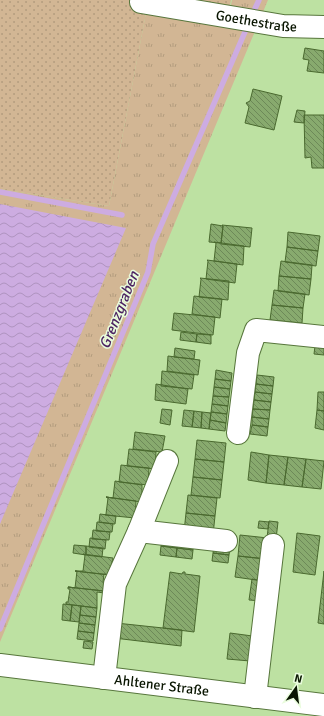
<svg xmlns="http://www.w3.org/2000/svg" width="324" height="716" font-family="Signika,sans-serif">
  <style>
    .grass { fill: url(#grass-tufts) }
    .garden { fill: url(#garden-dots) }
    .water { fill: url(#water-waves) }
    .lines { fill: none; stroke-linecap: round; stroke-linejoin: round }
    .stream { stroke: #cdace1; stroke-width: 5.5 }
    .building { fill: url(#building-back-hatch); stroke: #4a692f }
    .minor-casing { stroke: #57763c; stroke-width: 24 }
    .major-casing { stroke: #57763c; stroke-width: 24 }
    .minor { stroke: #fff; stroke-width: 22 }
    .major { stroke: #fff; stroke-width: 22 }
    .labels { text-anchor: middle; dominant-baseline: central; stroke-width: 3; stroke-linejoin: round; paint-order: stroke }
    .street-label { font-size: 14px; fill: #091501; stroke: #e9fcdc }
    .water-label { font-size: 15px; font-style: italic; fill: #4c2362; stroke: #e9fcdc }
  </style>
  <defs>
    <pattern id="grass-tufts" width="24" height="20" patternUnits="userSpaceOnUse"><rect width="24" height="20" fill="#d2b694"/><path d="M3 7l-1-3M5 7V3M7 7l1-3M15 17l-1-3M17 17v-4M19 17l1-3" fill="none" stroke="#b39c7e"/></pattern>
    <pattern id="garden-dots" width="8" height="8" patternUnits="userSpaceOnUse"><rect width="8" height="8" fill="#d2b694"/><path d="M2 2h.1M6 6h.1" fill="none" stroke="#b39c7e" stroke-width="1.8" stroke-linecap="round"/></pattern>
    <pattern id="water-waves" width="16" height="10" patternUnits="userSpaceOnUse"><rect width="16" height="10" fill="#cdace1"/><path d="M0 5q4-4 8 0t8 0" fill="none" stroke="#af93bf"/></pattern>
    <pattern id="building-back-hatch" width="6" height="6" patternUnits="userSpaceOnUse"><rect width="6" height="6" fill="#88aa6e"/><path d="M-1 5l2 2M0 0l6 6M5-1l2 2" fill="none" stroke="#6d8958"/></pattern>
  </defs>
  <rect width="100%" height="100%" fill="#bde1a2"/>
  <path class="grass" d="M232,0H268L0,642V189L109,206L147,8L229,14Z"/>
  <path class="garden" d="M0,0H231L228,15L147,8L109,206L0,189Z"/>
  <path class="water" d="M0,204L126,228L0,524Z"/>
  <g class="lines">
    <path class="stream" d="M252,15L259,0
      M0,192L122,215
      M0,629L148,272L153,244L248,25"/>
  </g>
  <path class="building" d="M305,48L324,51V73L307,71L309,60L303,59Z
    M253,89L282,96L274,130L245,123L249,107L246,103L250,101Z
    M297,110L305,111L304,123L294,122Z
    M304,115H324V168H312L311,157L305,158Z
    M211,224L223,226L221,243L209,242Z
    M222,225L252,228L250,247L221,244L223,226Z
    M288,232L320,236L318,251L287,247Z
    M214,242L244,246L243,265L214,261L216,243Z
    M287,247L318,251L316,266L285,262Z
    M207,260L237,264L235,283L206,279L208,261Z
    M281,261L312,265L311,279L279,276Z
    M279,276L311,279L309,295L278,291Z
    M200,278L229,281L228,300L199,297L201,279Z
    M274,290L305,294L303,308L272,305Z
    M194,296L222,299L220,318L192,314Z
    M272,305L303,308L302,323L270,320Z
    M174,313L215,317L213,335L172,330Z
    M181,332L197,334L196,342L180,340Z
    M197,334L211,335V344L196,342Z
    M315,346L324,347V355L314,354Z
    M175,348L195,351L194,359L174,357Z
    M168,356L200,360L198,375L167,371Z
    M216,370L232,373L231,381L215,379Z
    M162,371L194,375L192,389L161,386Z
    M257,375L274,377L273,386L256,384Z
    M215,379L231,381L230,389L214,387Z
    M156,384L188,389L186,404L155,400Z
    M256,384L273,386L272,394L255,392Z
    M214,387L230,389L229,397L213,396Z
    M255,392L272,394L271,402L254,400Z
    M318,392H324V411L317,410Z
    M213,396L229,397L228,406L212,404Z
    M254,400L271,402L270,410L253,409Z
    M212,404L228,406L227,414L211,412Z
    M162,409L172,410L170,425L160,423Z
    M253,409L270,410L269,419L252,417Z
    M184,410L194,411L192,427L182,426Z
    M317,410L324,411V430L315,428Z
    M194,411L202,412L201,428L192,427Z
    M202,412L211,413L209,429L201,428Z
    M211,412L227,414L226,423L210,420Z
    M252,417L269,419L268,427L252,425Z
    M210,420L226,423L225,431L209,429Z
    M252,425L268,427L267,436L250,434Z
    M135,432L165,436L162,452L133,449Z
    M197,440L226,443L224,462L195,459Z
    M129,449L156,452L155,469L127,466Z
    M251,452L269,455L266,483L248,480Z
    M269,455L288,457L284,485L266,483Z
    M288,457L306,459L302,487L284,485Z
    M195,459L224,462L222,480L193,477Z
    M306,459L324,461L321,489L302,487Z
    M121,465L149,468L148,485L119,482Z
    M193,477L222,480L220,498L191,495Z
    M115,481L142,485V502L106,497L113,498Z
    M188,495L217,498L215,516L186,513Z
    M106,497L136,501L135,518L105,515L106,514L108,498Z
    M186,513L215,516L213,535L184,532Z
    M100,514L116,516L115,524L99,522Z
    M259,521L269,522L268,529L258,528Z
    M269,521L278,522L276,539L267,538Z
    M97,522L113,524L112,532L96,531Z
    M93,530L110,532L109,540L92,539Z
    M297,533L320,536L315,575L293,572Z
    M240,535L268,538L266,559L238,556Z
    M90,538L106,540L105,549L89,547Z
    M162,538L178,540L177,548L161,546Z
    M178,540L194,542L193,550L177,548Z
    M74,545L86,546V555L73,553Z
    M214,545L230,547L229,555L213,553Z
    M86,546L103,548L102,557L86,555Z
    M161,546L177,548L176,557L160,555Z
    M177,548L193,550L192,559L176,557Z
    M213,553L229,555L228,563L212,561Z
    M83,554L113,558L111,567H110L109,574L110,575L75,571H83L85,555Z
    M238,556L266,559L263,581L235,577Z
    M75,571L110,575L104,574L103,582H105L104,591L68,587L75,588L77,571Z
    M324,571V624L318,623Z
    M170,572L182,574L183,572H185V574L200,576L194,632L163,628Z
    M252,579L264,581L262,601L249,600Z
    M68,587L104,591V593L97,592V608L66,604V602H68L70,589H68Z
    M63,604L72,605L70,621L62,620Z
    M72,605L81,606L79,622L70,621Z
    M81,606L97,608L96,617L80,615Z
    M80,615L96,617L95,625L79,623Z
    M79,623L95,625L94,633L78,631Z
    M116,623L182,630L181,646L114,638Z
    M78,631L94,633L93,641L77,639Z
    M230,633L260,637L250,661L227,659Z
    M84,641L93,642L92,649L83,648Z"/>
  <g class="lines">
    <defs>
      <g id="minor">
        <path id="s1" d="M141,2L283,26L324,27"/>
        <path d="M238,433L248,353L256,330L324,337"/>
        <path d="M139,531L226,541"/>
        <path d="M104,678L115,584L139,531L167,461"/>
        <path d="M255,697L273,545"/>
      </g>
      <g id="major">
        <path id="s2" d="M0,665L324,705"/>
      </g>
    </defs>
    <use href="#minor" class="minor-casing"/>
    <use href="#major" class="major-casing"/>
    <use href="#minor" class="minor"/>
    <use href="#major" class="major"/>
  </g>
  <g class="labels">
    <g class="street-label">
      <text stroke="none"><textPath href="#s1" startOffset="117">Goethestraße</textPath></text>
      <text stroke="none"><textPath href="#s2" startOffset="163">Ahltener Straße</textPath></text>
    </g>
    <g class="water-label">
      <text transform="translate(119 310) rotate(-68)">Grenzgraben</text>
    </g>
  </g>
  <g transform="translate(296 688) rotate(14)" stroke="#e9fcdc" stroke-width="3" paint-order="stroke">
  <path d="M0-3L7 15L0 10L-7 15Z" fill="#091501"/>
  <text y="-6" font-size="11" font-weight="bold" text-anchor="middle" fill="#091501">N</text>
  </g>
</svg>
